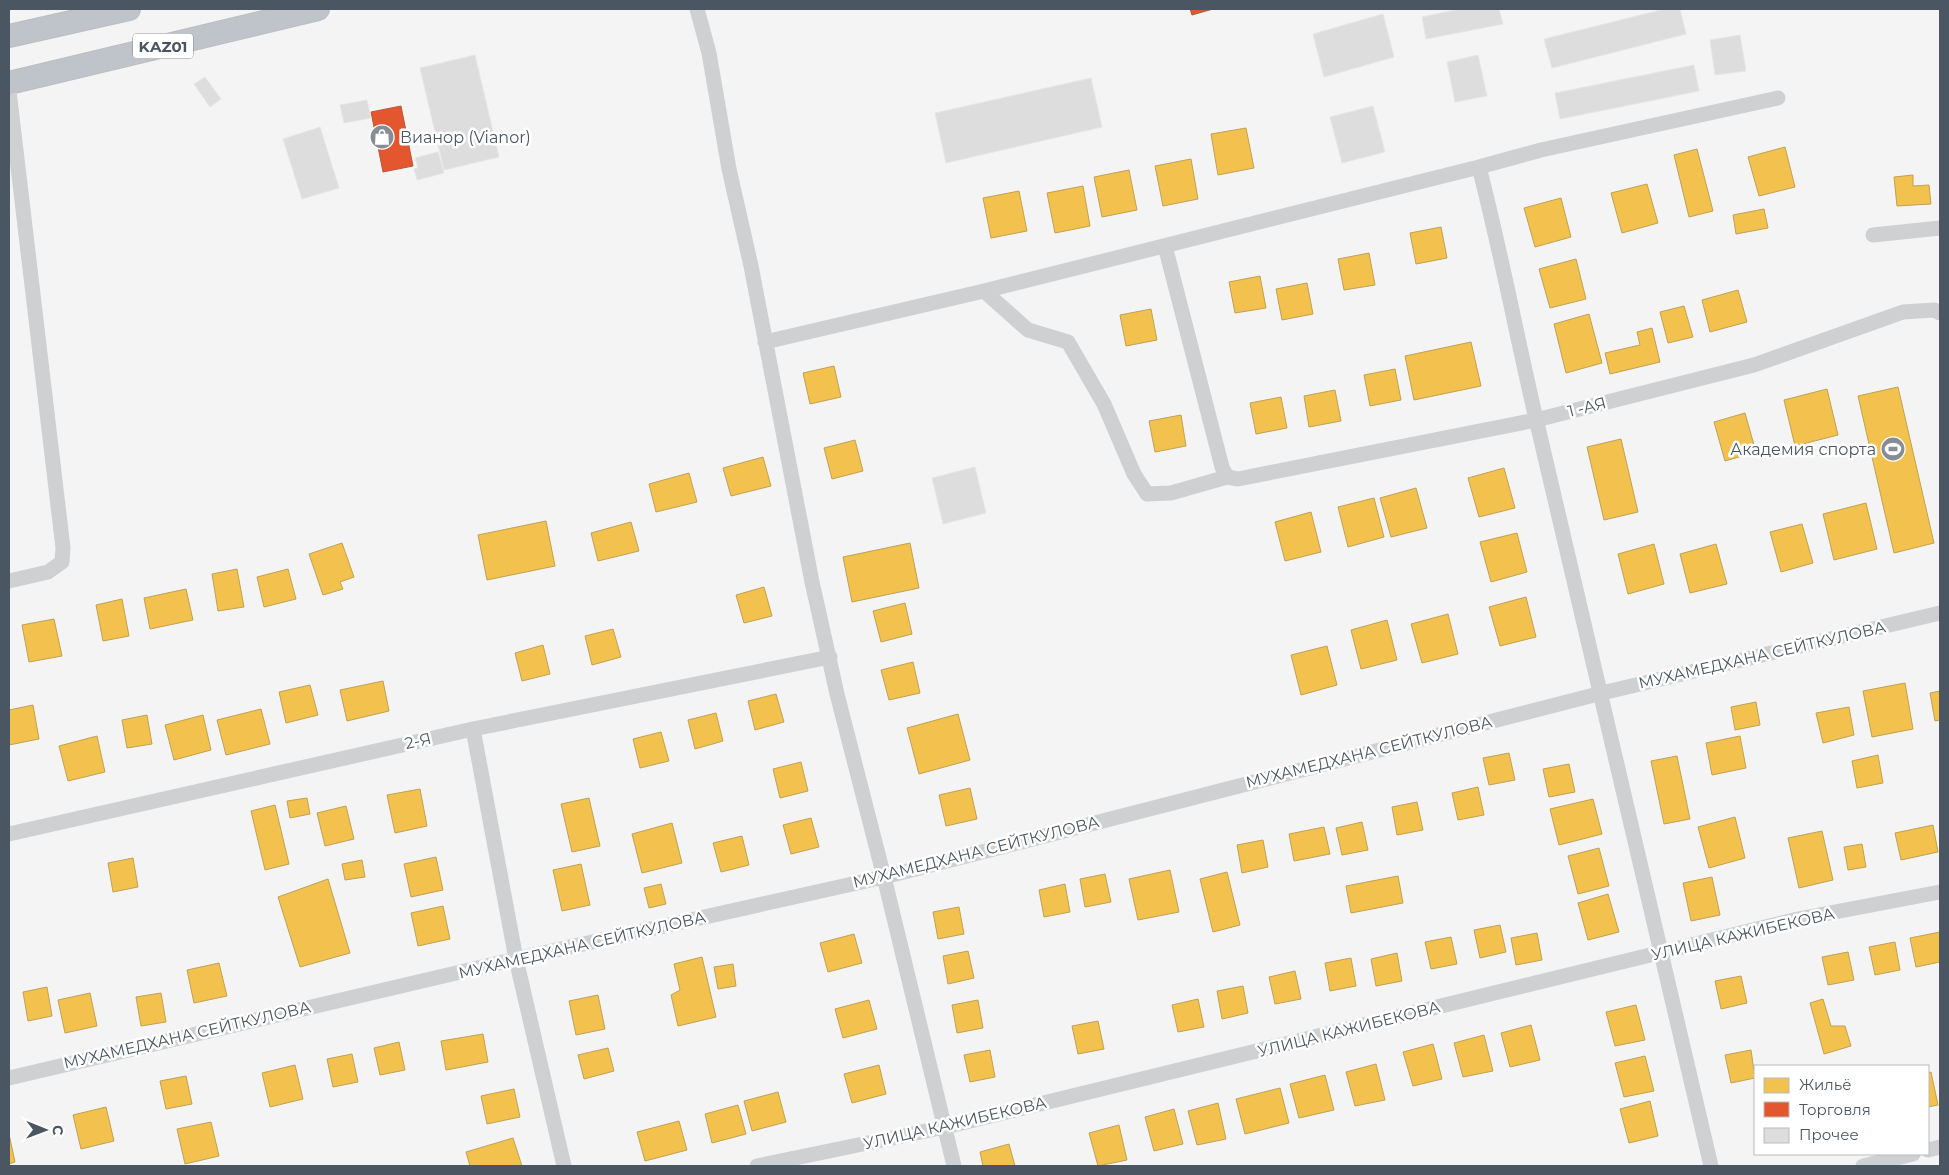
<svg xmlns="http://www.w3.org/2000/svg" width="1949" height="1175" font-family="Montserrat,sans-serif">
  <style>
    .homes { fill: #f2c14e; stroke: #c0a154 }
    .shops { fill: #e4572e; stroke: #b6573d }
    .building { fill: #ddddde; stroke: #e5e6e7 }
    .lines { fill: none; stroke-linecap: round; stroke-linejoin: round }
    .highway-casing { stroke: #b9bec3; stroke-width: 24 }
    .minor { stroke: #ced0d2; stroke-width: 15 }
    .highway { stroke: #bec4c9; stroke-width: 22 }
    .labels { text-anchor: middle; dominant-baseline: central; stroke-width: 5; stroke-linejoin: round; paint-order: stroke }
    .shield { fill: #fff; stroke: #808990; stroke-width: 1 }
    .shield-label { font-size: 15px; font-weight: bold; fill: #4a5661 }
    .poi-label { font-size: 16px; fill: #4a5661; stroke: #fff; text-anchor: start }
    .street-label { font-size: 16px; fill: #4a5661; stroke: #fff }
  </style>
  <rect width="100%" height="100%" fill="#f4f4f4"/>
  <path class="homes" d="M1246,128L1254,168L1218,175L1211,134Z
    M1785,147L1795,187L1759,196L1748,157Z
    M1697,149L1713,211L1689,217L1674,155Z
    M1191,159L1198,199L1163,206L1155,166Z
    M1129,170L1137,210L1102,217L1094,177Z
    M1913,175V186L1929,185L1931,204L1897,206L1894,177Z
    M1647,184L1658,223L1622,233L1611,193Z
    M1083,186L1090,226L1055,233L1047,193Z
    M1019,191L1027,231L991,238L983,198Z
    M1561,198L1571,237L1535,247L1524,208Z
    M1764,209L1768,228L1736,234L1733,215Z
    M1441,227L1447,258L1416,264L1410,233Z
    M1369,253L1375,285L1344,290L1338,259Z
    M1576,259L1586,299L1550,308L1539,269Z
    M1260,276L1266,308L1235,313L1229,282Z
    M1307,283L1313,314L1282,320L1276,289Z
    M1738,290L1747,322L1710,332L1702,300Z
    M1684,306L1693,337L1668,343L1660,312Z
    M1151,309L1157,340L1126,346L1120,315Z
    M1589,314L1602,363L1566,373L1554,324Z
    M1652,328L1660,362L1610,374L1605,353L1640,345L1637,332Z
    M1471,342L1481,386L1414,400L1405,356Z
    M834,366L841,397L810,404L803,373Z
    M1395,369L1401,400L1370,406L1364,375Z
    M1898,387L1934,543L1894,553L1858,396Z
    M1827,389L1838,435L1795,446L1784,400Z
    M1335,390L1341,421L1309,427L1304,396Z
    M1281,397L1287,428L1256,434L1250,403Z
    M1745,413L1756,452L1725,461L1714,422Z
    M1181,415L1186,446L1155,452L1149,421Z
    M1621,439L1638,512L1604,520L1587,447Z
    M855,440L863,471L832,479L824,448Z
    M763,457L771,486L731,496L723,468Z
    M1504,468L1515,508L1479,517L1468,478Z
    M689,473L697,502L656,512L649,484Z
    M1416,488L1427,528L1391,537L1380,498Z
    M1374,498L1384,537L1348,547L1338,507Z
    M1866,503L1877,549L1834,560L1823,514Z
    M1311,512L1321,552L1285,561L1275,522Z
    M546,521L555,566L487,580L478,535Z
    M631,522L639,551L598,561L591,533Z
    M1802,524L1813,563L1781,572L1770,532Z
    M1517,533L1527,572L1491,582L1480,542Z
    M342,543L354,577L340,582L343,589L323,595L309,554Z
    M910,543L919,588L852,602L843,557Z
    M1654,544L1664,584L1628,594L1618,554Z
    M1716,544L1727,584L1690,593L1680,554Z
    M237,569L244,607L218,611L212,574Z
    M288,569L296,599L264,607L257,577Z
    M764,587L772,616L744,623L736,595Z
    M186,589L193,620L150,629L144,598Z
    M1526,597L1536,637L1500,646L1489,607Z
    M122,599L129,636L103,641L96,605Z
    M905,603L912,634L881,642L873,611Z
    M1448,614L1458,654L1422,663L1411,624Z
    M54,619L62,656L29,662L22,625Z
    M1387,620L1397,660L1361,669L1351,630Z
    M613,629L621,657L592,665L585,636Z
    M543,645L550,674L522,681L515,653Z
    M1327,646L1337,685L1301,695L1291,655Z
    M913,662L920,693L889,700L881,670Z
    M383,681L389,711L347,721L340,690Z
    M1905,683L1913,729L1872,737L1863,691Z
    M310,685L318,715L286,723L279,692Z
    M1940,691V720L1935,721L1930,693Z
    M776,694L784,722L755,730L748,701Z
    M1756,702L1760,725L1735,730L1731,707Z
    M33,705L39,739L9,745V710Z
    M1849,707L1854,735L1823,743L1816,713Z
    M261,709L270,744L226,755L217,720Z
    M716,713L723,741L695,749L688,720Z
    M958,714L970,760L919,774L907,728Z
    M147,715L152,744L127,748L122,720Z
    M203,715L211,750L174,760L165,725Z
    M661,732L669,761L640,768L633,739Z
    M97,736L105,772L68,781L59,746Z
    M1740,736L1746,768L1712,775L1706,743Z
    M1509,753L1515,780L1489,785L1483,758Z
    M1878,755L1883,783L1857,788L1852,761Z
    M1677,756L1690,819L1664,824L1651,761Z
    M801,762L808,791L780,798L773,769Z
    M1569,764L1575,792L1549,797L1543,769Z
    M1478,787L1484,815L1458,820L1452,793Z
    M970,788L977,819L946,826L939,795Z
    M420,789L427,826L395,833L387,795Z
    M307,798L310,814L290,818L287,801Z
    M589,798L600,846L572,852L561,804Z
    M1593,799L1602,834L1559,845L1550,809Z
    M1417,802L1423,830L1397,835L1392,807Z
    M275,805L289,864L265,870L251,811Z
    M346,806L354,839L325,846L317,813Z
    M1735,817L1745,858L1709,868L1698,827Z
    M811,818L819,847L791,854L783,825Z
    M1362,822L1368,850L1342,855L1336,828Z
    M672,823L682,863L642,873L632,834Z
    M1933,825L1938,852L1901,860L1895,833Z
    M1324,827L1330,854L1294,861L1289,834Z
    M1822,831L1833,880L1799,888L1788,838Z
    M742,836L749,865L721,872L713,843Z
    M1263,840L1268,867L1242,873L1237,845Z
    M1862,844L1866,867L1848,870L1844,847Z
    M1599,848L1609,886L1578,894L1568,856Z
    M436,857L443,890L411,897L404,864Z
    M133,858L138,887L113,892L108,863Z
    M362,860L365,877L345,880L342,864Z
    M581,864L590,905L562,911L553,870Z
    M1170,870L1179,912L1138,920L1129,879Z
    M1227,872L1240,925L1213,932L1200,879Z
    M1105,874L1111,902L1085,907L1080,879Z
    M1398,876L1403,903L1351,913L1346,886Z
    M1712,877L1720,915L1691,921L1683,883Z
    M328,879L350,953L300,967L278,897Z
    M661,884L666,904L649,908L644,888Z
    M1065,884L1070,912L1044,917L1039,890Z
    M1608,894L1619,932L1588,940L1578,903Z
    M443,906L450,939L418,946L411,913Z
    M959,907L964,934L938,939L933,912Z
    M1500,925L1506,952L1480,958L1474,930Z
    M1940,932V962L1916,967L1910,938Z
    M1537,933L1542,960L1516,965L1511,938Z
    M854,934L862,963L828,972L820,943Z
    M1451,937L1457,964L1431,969L1425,942Z
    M1895,942L1900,970L1875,975L1869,947Z
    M968,951L974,978L948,984L943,956Z
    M1848,952L1854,980L1828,985L1822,957Z
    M1397,953L1402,981L1376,986L1371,959Z
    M702,957L716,1017L678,1026L671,995L680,990L674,964Z
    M1351,958L1356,986L1330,991L1325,963Z
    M219,963L227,996L194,1003L187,970Z
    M733,964L736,986L718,989L714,967Z
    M1295,971L1301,999L1275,1004L1269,977Z
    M1741,976L1747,1003L1721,1009L1715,981Z
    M1243,986L1248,1013L1222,1019L1217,991Z
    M47,987L52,1016L28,1021L23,992Z
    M90,993L97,1026L65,1033L58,1000Z
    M161,993L166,1022L141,1026L136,997Z
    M598,995L605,1029L576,1035L569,1001Z
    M1198,999L1204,1027L1178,1032L1172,1005Z
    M1823,999L1831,1026H1845L1851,1046L1824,1054L1810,1003Z
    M869,1000L877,1029L843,1038L835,1009Z
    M978,1000L983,1028L957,1033L952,1005Z
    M1636,1005L1645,1040L1615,1046L1606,1012Z
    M1098,1021L1104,1049L1078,1054L1072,1026Z
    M1531,1025L1540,1060L1510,1067L1501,1033Z
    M483,1034L488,1062L446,1070L441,1041Z
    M1484,1035L1493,1071L1463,1077L1454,1043Z
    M399,1042L405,1070L380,1075L374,1048Z
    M1433,1044L1442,1079L1413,1086L1403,1052Z
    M608,1048L614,1071L584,1079L578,1055Z
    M990,1050L995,1077L970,1082L964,1055Z
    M1751,1050L1755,1078L1731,1083L1725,1055Z
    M352,1054L358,1082L333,1087L327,1059Z
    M1645,1056L1654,1091L1624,1097L1615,1063Z
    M1376,1064L1385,1100L1355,1106L1346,1072Z
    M295,1065L303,1099L270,1107L262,1073Z
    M879,1065L886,1094L852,1103L844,1074Z
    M1931,1072L1938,1105L1928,1107V1073Z
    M1325,1075L1334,1110L1299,1118L1290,1084Z
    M186,1076L192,1104L166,1109L160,1081Z
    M1280,1088L1289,1123L1245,1134L1236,1099Z
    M514,1089L520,1117L487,1124L481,1096Z
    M778,1092L786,1122L752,1131L744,1101Z
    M1650,1101L1658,1136L1629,1143L1620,1109Z
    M1218,1103L1226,1139L1197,1145L1188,1111Z
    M738,1105L746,1134L712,1143L705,1114Z
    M106,1107L114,1141L81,1149L73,1115Z
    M1174,1109L1183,1144L1154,1151L1145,1117Z
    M679,1121L687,1150L645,1161L637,1132Z
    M211,1122L219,1156L185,1164L177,1129Z
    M1119,1125L1127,1160L1098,1166L1089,1133Z
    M9,1134L15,1162L9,1164Z
    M513,1138L522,1166H470L466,1152Z
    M1009,1144L1015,1166H983L980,1152Z"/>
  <path class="shops" d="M1190,9H1213L1192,15Z
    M401,106L413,166L383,172L371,112Z"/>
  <path class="building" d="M1460,9H1499L1503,24L1426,39L1422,17Z
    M1665,9H1680L1686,34L1552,68L1544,39Z
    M1383,14L1394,57L1324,77L1313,34Z
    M1740,35L1746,71L1715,75L1710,40Z
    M475,55L499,157L444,170L420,68Z
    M1478,55L1487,96L1455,102L1447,62Z
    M1694,65L1699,91L1560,119L1555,93Z
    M205,77L221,99L210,107L194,84Z
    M1091,78L1102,127L946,163L935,113Z
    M367,100L371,118L344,123L340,105Z
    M1373,106L1385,152L1342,163L1330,117Z
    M320,127L339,188L302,199L283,139Z
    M438,152L444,173L417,180L414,169L418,168L415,158Z
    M975,467L986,513L943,524L932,478Z"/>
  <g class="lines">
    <defs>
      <path id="highway" d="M9,36L129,9
        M9,83L318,9"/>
    </defs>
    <use href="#highway" class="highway-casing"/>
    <path class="minor" d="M697,9L709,53L729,169L751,266L812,582L837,694L884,877L954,1166
      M9,91L63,548L62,562L48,572L9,581
      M1479,167C1501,252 1517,338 1537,423C1596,671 1654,919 1711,1166
      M1873,235L1940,228
      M1165,246L1222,467L1227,477
      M984,291L1479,167L1541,150L1778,98
      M765,342L984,291L1028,330L1068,342L1104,404L1134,474L1147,494L1171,493L1227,477L1238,479L1536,420L1754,365L1903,312L1934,310L1940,313
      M473,729L516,959L564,1166
      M9,834L473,729L830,657
      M9,1078L516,959L884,877L1602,693L1940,613
      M1928,1150L1940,1147
      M757,1166L945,1127L1798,919L1940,892
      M1863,1166L1913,1154"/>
    <use href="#highway" class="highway"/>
  </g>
  <defs>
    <symbol id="shop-disc" viewBox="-11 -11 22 22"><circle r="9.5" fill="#868d94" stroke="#fff"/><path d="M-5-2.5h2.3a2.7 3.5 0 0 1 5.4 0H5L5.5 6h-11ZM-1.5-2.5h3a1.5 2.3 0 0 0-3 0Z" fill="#fff"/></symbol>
    <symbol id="stadium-disc" viewBox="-11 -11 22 22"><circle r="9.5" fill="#868d94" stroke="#fff"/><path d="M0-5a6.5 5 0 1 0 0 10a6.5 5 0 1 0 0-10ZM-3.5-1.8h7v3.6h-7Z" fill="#fff"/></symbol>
  </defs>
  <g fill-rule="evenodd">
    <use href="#shop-disc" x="368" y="123" width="28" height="28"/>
    <use href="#stadium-disc" x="1879" y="435" width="28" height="28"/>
  </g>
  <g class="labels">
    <rect class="shield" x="133" y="33.5" width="60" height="25" rx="4"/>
    <g class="shield-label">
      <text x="163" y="46">KАZ01</text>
    </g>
    <g class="poi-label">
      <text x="400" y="137">Вианор (Vianor)</text>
      <text x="1876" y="449" text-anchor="end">Академия спорта</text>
    </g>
    <g class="street-label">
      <text transform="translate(1587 407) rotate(-14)">1 -АЯ</text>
      <text transform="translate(1762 655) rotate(-13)">МУХАМЕДХАНА СЕЙТКУЛОВА</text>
      <text transform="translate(418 741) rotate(-13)">2-Я</text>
      <text transform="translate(1369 752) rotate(-14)">МУХАМЕДХАНА СЕЙТКУЛОВА</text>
      <text transform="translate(976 852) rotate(-14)">МУХАМЕДХАНА СЕЙТКУЛОВА</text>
      <text transform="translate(1743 934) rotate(-13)">УЛИЦА КАЖИБЕКОВА</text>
      <text transform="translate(582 945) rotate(-13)">МУХАМЕДХАНА СЕЙТКУЛОВА</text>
      <text transform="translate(1349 1029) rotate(-14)">УЛИЦА КАЖИБЕКОВА</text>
      <text transform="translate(187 1035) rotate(-13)">МУХАМЕДХАНА СЕЙТКУЛОВА</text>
      <text transform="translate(955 1123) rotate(-13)">УЛИЦА КАЖИБЕКОВА</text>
    </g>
  </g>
  <rect width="1949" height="1175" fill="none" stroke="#4a5661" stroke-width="20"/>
  <rect x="1754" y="1065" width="175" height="90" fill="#ffffff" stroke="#b7bbc0"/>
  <rect x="1764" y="1078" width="25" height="15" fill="#f2c14e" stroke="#b7bbc0"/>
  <text x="1799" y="1090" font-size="15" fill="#4a5661">Жильё</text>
  <rect x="1764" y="1102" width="25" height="15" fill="#e4572e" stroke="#b7bbc0"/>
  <text x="1799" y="1115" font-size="15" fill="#4a5661">Торговля</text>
  <rect x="1764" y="1128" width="25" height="15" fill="#ddddde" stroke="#b7bbc0"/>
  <text x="1799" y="1140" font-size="15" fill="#4a5661">Прочее</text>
  <g transform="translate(45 1130) rotate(91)" stroke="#ffffff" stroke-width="4" paint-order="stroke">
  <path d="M0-4L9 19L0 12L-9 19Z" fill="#4a5661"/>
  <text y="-8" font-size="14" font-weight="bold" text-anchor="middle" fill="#4a5661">С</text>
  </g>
</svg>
